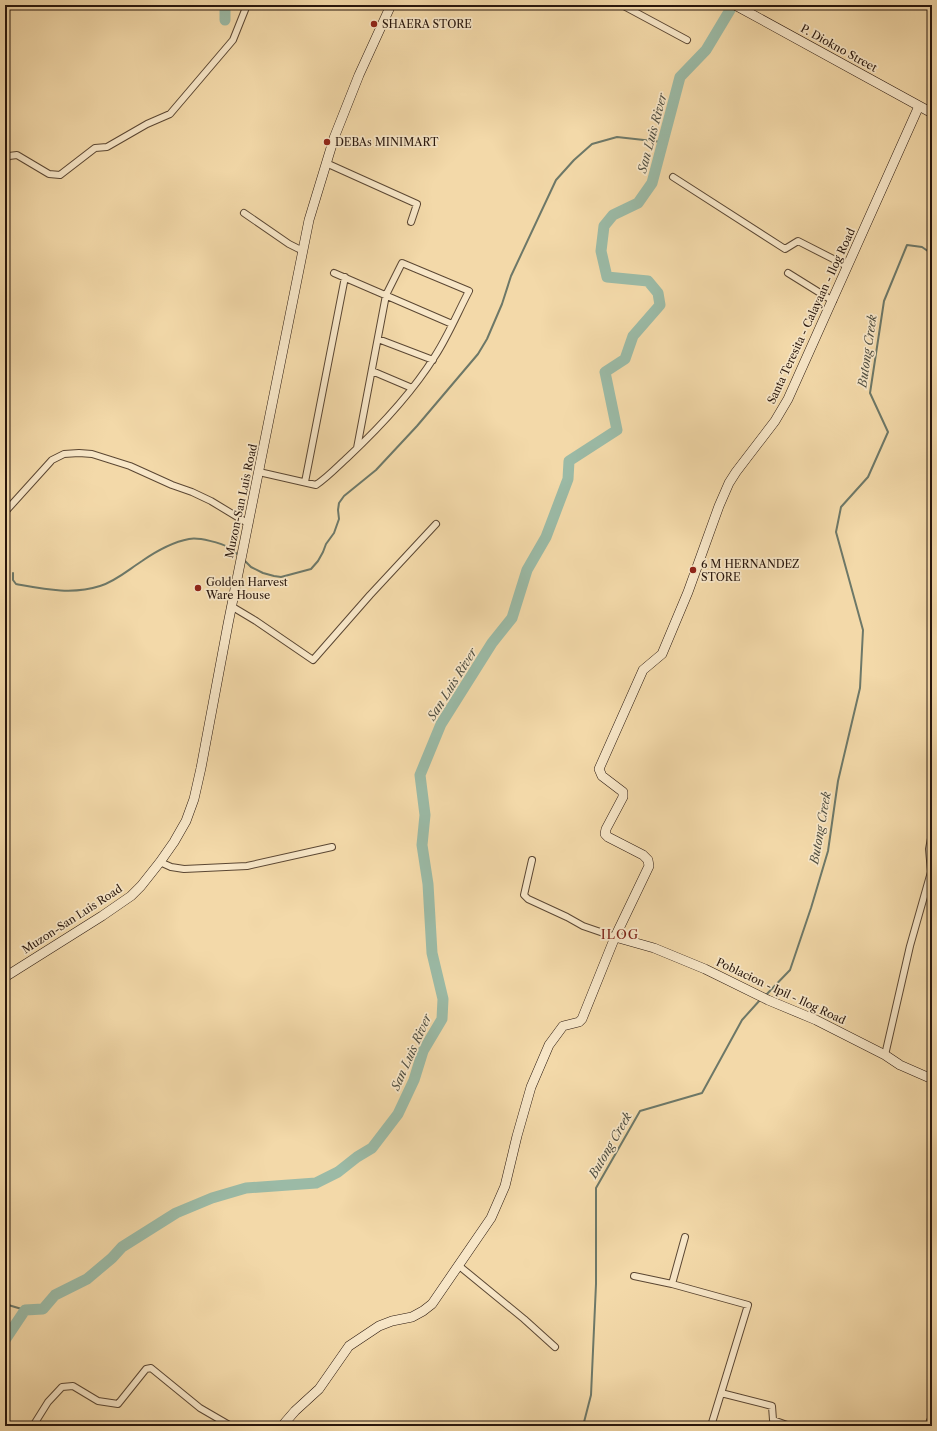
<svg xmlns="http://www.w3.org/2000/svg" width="937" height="1431" font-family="'Libre Caslon Text',serif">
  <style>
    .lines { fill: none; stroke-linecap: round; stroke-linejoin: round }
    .stream { stroke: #6d7868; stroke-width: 2 }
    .river { stroke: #9bbaa6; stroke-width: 11 }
    .street-casing { stroke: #5b4733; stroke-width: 8 }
    .secondary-casing { stroke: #28160c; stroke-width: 10 }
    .street { stroke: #f7e6c7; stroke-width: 6 }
    .secondary { stroke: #f7e6c7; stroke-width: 9 }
    .poi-dot { fill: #8f2418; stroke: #f7e6c7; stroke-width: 1.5 }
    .labels { text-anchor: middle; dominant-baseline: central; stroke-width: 3.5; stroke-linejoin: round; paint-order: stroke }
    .poi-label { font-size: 11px; fill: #28160c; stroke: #f7e6c7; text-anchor: start }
    .street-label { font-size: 11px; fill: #28160c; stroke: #f7e6c7 }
    .water-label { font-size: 12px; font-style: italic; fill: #504f42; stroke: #f7e6c7 }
    .quarter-label { font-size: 13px; letter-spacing: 1px; fill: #7a1f14; stroke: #f7e6c7 }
  </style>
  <rect width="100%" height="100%" fill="#f3d9a9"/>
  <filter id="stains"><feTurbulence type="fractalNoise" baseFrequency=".005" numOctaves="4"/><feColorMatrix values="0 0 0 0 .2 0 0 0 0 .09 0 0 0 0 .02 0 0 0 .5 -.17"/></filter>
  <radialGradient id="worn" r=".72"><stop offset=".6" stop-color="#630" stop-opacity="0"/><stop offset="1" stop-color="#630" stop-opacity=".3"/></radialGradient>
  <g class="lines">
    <path class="stream" d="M244,560L251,567L263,573L274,576L281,577L311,569L318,561L323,552L326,544L334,533L339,519L338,510L339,503L344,496L376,470L417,426L478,354L487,339L502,304L511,276L556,180L574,160L592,144L617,137L662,142
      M13,573V580L16,584C44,589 72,595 100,586C116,581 128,570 142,561C155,552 173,542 189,539C199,537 221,543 230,548C233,550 236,553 239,556
      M765,996L790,970L811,908L828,851L838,781L860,688L863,630L836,532L841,507L868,477L888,432L870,393L884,301L907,245L922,247L932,254
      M5,1304L25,1310
      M583,1426L591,1395L596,1284V1188L640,1111L702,1093L742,1020L760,1000"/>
    <path class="river" d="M225,5V20
      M5,1340L25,1310L43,1309L55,1295L87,1279L112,1258L122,1247L176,1213L212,1198L246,1188L316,1183L338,1172L357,1157L372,1148L398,1114L414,1080L423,1051L442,1019L443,999L432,953L428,884L422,845L425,815L420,775L441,724L492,643L512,618L527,570L546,537L568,479L569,461L617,430L605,372L625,359L633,336L660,305L658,293L648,281L607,277L601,251L604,226L613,215L638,203L652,183L680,77L706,50L733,5"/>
    <defs>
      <path id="street" d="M622,5L687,40
        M928,111L932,103
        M5,160L9,156L17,155L49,174L60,175L95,148L107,147L147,124L170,114L233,40L247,5
        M326,163L417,204L411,222
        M673,177L785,249L798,241L847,266
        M244,213L289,244L303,251
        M334,273L452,324
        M788,273L833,301
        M378,339L433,360
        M372,371L412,388
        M259,472L316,485C328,477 338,466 348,457C380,427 412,393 435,356C448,336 458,312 469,291L402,263L386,295L357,448
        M305,482L345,277
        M5,512L52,460L64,454L79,453L92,454L130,466L172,485L192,492L211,501L249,524
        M231,606L256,621L313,660L370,595L436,524
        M532,860L524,895L528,899L567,917L583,926L615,937
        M160,862L171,867L184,869L247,866L332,847
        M885,1055L910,946L931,872L929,849L932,833
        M685,1237L672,1284L748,1305L711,1426
        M458,1265L524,1319L555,1347
        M634,1276L672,1284
        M721,1393L772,1406L773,1420L790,1426
        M33,1426L48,1402L62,1387L73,1386L98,1401L118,1404L146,1369L151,1368L200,1408L231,1426"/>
      <path id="secondary" d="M735,5L932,113
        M615,937L654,948L705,969L768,1000L816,1020L885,1055L900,1065L932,1079
        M5,977L102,916L131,896L141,886L160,862L174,842L186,821L194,799L201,768L228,624L309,220L334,138L359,75L391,5
        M282,1426L295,1411L319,1389L349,1346L379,1326L392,1321L412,1317L423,1311L432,1304L491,1218L505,1186L517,1136L531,1087L549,1045L563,1026L579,1022L582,1019L615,937L649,866L648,860L643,855L608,837L605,834L606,829L623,797V792L602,776L599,769L643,670L662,654L688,592L719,506L729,483L736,472L775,421L788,399L919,106
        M929,1426L932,1419"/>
    </defs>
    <use href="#street" class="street-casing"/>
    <use href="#secondary" class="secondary-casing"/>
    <use href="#street" class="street"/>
    <use href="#secondary" class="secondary"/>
  </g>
  <g class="poi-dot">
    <circle cx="374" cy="24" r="4"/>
    <circle cx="327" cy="142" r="4"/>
    <circle cx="693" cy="570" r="4"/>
    <circle cx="198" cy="588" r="4"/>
  </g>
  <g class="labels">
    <g class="poi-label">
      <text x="382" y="24">SHAERA STORE</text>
      <text x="335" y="142">DEBAs MINIMART</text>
      <text x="701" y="564">6 M HERNANDEZ<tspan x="701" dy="13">STORE</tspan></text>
      <text x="206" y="582">Golden Harvest<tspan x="206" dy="13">Ware House</tspan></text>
    </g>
    <g class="street-label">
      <text transform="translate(839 48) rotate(29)">P. Diokno Street</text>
      <text transform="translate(811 316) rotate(-65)">Santa Teresita - Calayaan - Ilog Road</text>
      <text transform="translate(241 501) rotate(-78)">Muzon-San Luis Road</text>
      <text transform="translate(72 919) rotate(-33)">Muzon-San Luis Road</text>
      <text transform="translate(781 991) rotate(25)">Poblacion - Ipil - Ilog Road</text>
    </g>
    <g class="water-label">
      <text transform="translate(652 133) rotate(-75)">San Luis River</text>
      <text transform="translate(867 351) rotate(-82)">Butong Creek</text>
      <text transform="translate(452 684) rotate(-58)">San Luis River</text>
      <text transform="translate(820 828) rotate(-80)">Butong Creek</text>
      <text transform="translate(411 1052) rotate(-66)">San Luis River</text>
      <text transform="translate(610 1145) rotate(-60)">Butong Creek</text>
    </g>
    <g class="quarter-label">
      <text x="620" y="934">ILOG</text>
    </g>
  </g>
  <rect width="937" height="1431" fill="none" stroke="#f3d9a9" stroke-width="20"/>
  <rect x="6" y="6" width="925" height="1419" fill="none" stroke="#28160c" stroke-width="2"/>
  <rect x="10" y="10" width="917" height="1411" fill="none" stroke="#28160c"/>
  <rect width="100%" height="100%" filter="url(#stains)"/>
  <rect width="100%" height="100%" fill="url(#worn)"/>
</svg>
